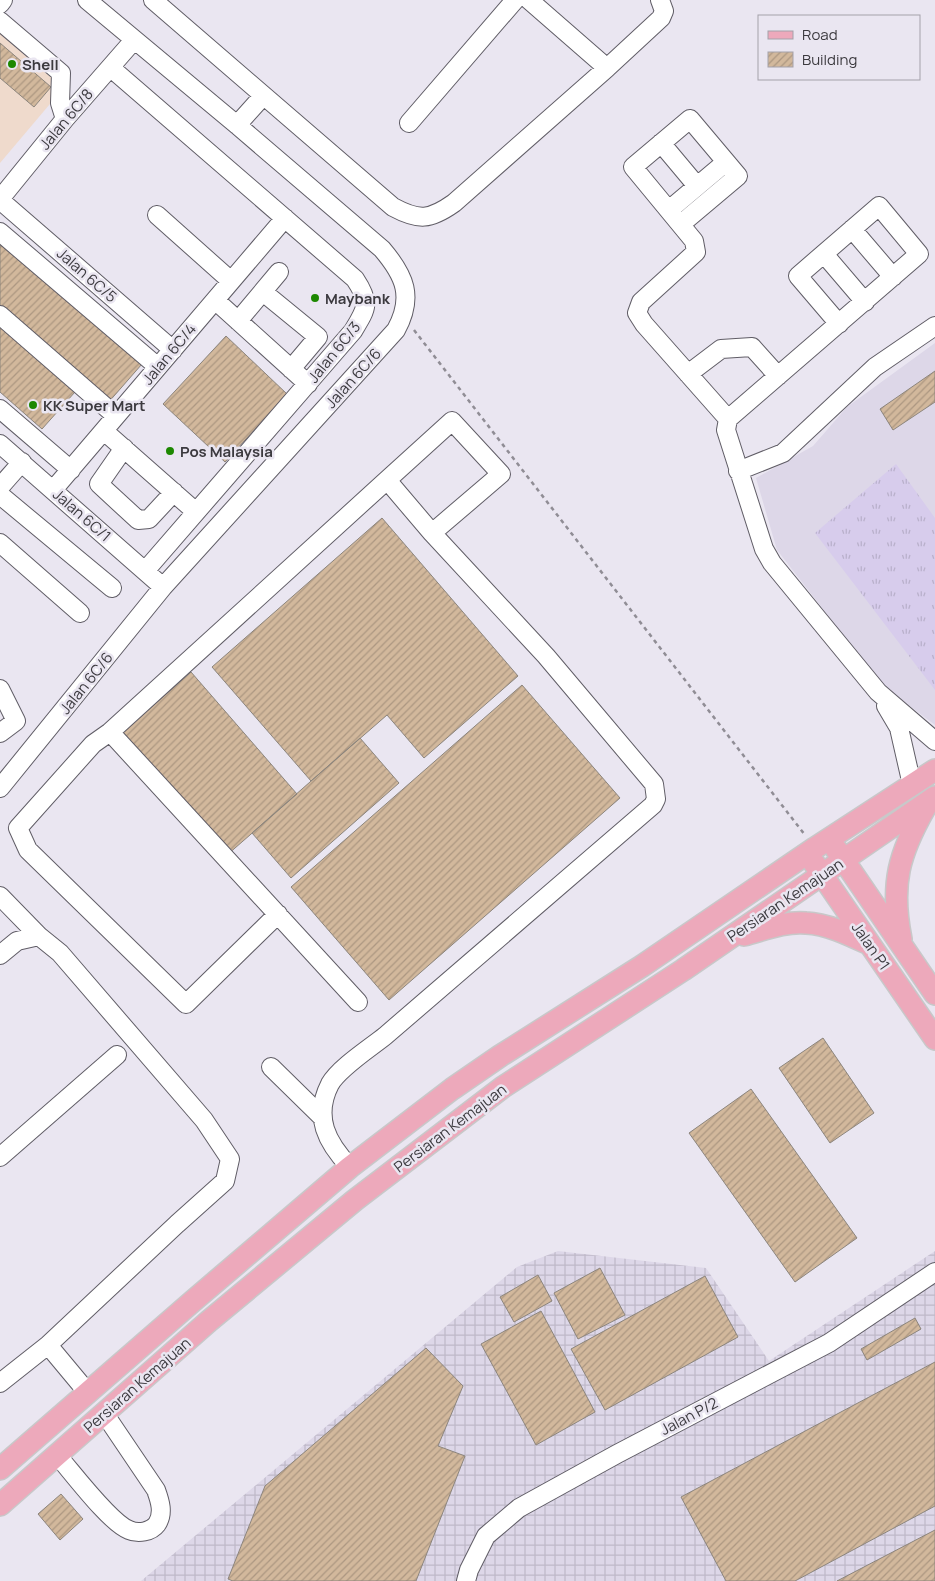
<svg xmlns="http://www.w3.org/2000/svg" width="935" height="1581" font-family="Manrope,sans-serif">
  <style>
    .commercial { fill: #efdacc }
    .industrial { fill: url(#industrial-grid) }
    .built { fill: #ddd7e8 }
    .grass { fill: url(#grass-tufts) }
    .building { fill: url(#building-hatch); stroke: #8c857d }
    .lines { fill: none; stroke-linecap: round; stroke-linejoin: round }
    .minor-casing { stroke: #605d66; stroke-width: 20 }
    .major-casing { stroke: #c8c8c9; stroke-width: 24 }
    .path { stroke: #908d95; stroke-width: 2.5; stroke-dasharray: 4 4; stroke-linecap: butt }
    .minor { stroke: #fff; stroke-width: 18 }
    .major { stroke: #eda9bb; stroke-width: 21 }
    .poi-dot { fill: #1d8801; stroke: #eae6f1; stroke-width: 2 }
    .labels { text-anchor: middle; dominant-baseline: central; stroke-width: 5; stroke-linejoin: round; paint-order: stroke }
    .poi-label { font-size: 15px; font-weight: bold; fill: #3c3a3f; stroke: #eae6f1; text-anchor: start }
    .street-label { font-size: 15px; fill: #3c3a3f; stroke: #eae6f1 }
  </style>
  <defs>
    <pattern id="industrial-grid" width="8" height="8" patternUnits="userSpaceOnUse" patternTransform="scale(1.25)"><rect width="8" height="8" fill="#ddd7e8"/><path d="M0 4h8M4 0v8" fill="none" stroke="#bfb9c8"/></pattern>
    <pattern id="grass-tufts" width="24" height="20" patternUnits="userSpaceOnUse" patternTransform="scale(1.25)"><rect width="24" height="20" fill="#d7ccec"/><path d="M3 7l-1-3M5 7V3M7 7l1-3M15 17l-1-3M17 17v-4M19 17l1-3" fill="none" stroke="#b9b0cb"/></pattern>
    <pattern id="building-hatch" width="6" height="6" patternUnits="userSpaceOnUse" patternTransform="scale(1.25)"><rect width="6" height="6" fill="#d2b89c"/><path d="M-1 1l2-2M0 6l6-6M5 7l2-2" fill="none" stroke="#ac9781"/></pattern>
  </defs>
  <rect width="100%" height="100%" fill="#eae6f1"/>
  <path class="commercial" d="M0,30L66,85L0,163Z"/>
  <path class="industrial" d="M558,1251L706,1268L769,1361L935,1251V1581H141L517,1267Z"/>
  <path class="built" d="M935,343V725L882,685L777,550L756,478L813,446L847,407Z"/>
  <path class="grass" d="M896,464L935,518V690L815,533Z"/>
  <path class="building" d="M0,43L51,87L34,107L0,78Z
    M0,237L142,364L107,404L0,308Z
    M0,325L75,392L42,429L0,392Z
    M226,336L287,394L225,462L163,404Z
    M935,371V402L893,430L880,409Z
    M382,518L518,676L424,758L387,715L311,781L212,667Z
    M191,672L297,794L227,855L122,733Z
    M522,685L620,798L389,1000L291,887Z
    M360,738L399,783L291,878L252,833Z
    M823,1038L874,1113L830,1143L779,1068Z
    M751,1089L857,1238L795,1282L689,1133Z
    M600,1268L625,1315L578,1339L554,1293Z
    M538,1275L552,1301L514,1322L500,1297Z
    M705,1276L738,1337L605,1410L571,1349Z
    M541,1311L595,1412L536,1445L481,1344Z
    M915,1318L921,1329L867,1360L861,1349Z
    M426,1348L463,1386L438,1446L465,1456L416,1581H233L228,1579L265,1486Z
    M935,1362V1506L795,1581H726L681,1497Z
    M61,1494L83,1519L60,1540L38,1514Z
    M935,1530V1581H837Z"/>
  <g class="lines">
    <defs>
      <path id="minor" d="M153,0L393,207C419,221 430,220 454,203L607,68L661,18L664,11L660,0
        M529,0L607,68
        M0,4L3,0
        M0,21L61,73L60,103L65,119
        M111,68L355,279C371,303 367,308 353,331L145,571
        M409,123L515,0
        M237,125L263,96
        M661,143L697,186
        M0,199L65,119L134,40
        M0,200L173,350
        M669,210L726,162
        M157,215L231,281
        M681,224L738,176L690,119L633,167L694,241L696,252L641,302L637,313L644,324L728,419
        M852,229L893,277
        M0,232L158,367
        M824,254L865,302
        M263,292L318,337L291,369
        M215,300L308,384
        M0,315L116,416
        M238,321L279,272
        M839,324L798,276L879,206L919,254L728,419L726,430L764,549L772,563L878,692L935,741
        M688,374L721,349L752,347L778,376
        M0,409L71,470
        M104,431L196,512
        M0,444L163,587
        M124,448L99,484L138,520L149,519L174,492
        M738,471L783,453L875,367L935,326
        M387,480L452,421L501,474L432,533
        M0,487L22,462
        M53,490L285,218
        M0,495L112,588
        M0,543L80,613
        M0,689L16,721L0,733
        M886,706L899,728L912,785
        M110,732L358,1002
        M0,788L163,587L396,330C414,297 405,276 382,249L237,125L87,0
        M0,896L39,936
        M278,914L186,1004L28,850L18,828L93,744L110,732L387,480L432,533L546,656L654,784L656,799L653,805L385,1036C370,1048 339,1068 330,1084C313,1117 327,1143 350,1167
        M0,955L17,941L39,936L60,953L204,1120L230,1159L225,1181L177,1224L48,1345L0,1383
        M271,1067L322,1117
        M0,1157L117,1055
        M48,1345L88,1393
        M57,1455C72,1472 110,1523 129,1530C138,1534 151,1532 157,1524C164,1513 160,1501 156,1490L104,1413
        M466,1581L469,1570L486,1536L519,1508L617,1454L829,1343L935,1272"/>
      <path id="major" d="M836,849L935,994
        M814,863L935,1039
        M744,935C763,930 785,921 806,923C828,924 850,935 869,944
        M901,939C890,884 899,853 926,806
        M0,1469L193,1301L350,1167L452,1089L500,1056L642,966L815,848L935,770
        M0,1505L209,1321L355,1200L503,1087L683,970L935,797"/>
    </defs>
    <use href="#minor" class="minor-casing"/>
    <use href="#major" class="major-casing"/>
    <path class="path" d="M414,330L805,835"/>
    <use href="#minor" class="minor"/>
    <use href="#major" class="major"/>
  </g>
  <g class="poi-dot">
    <circle cx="12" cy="64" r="5"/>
    <circle cx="315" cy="298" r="5"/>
    <circle cx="33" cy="405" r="5"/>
    <circle cx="170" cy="451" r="5"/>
  </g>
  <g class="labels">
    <g class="poi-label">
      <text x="22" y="64">Shell</text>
      <text x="325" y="298">Maybank</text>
      <text x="43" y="405">KK Super Mart</text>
      <text x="180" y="451">Pos Malaysia</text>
    </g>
    <g class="street-label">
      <text transform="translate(66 119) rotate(-50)">Jalan 6C/8</text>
      <text transform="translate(87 275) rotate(41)">Jalan 6C/5</text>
      <text transform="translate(334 352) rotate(-51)">Jalan 6C/3</text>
      <text transform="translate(169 354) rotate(-50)">Jalan 6C/4</text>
      <text transform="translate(353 378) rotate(-48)">Jalan 6C/6</text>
      <text transform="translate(82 515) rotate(41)">Jalan 6C/1</text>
      <text transform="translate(86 683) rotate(-51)">Jalan 6C/6</text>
      <text transform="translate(785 900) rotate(-34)">Persiaran Kemajuan</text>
      <text transform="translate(871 946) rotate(55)">Jalan P1</text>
      <text transform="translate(450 1128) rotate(-37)">Persiaran Kemajuan</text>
      <text transform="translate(137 1385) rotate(-41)">Persiaran Kemajuan</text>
      <text transform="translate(689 1416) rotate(-28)">Jalan P/2</text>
    </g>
  </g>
  <rect x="758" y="15" width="162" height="65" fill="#eae6f1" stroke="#a4a1aa"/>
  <rect x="768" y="31" width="25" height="8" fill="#eda9bb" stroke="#a4a1aa"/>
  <text x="802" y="40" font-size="15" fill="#3c3a3f">Road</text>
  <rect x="768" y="52" width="25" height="15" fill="url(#building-hatch)" stroke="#a4a1aa"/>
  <text x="802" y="65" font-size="15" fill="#3c3a3f">Building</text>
</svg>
